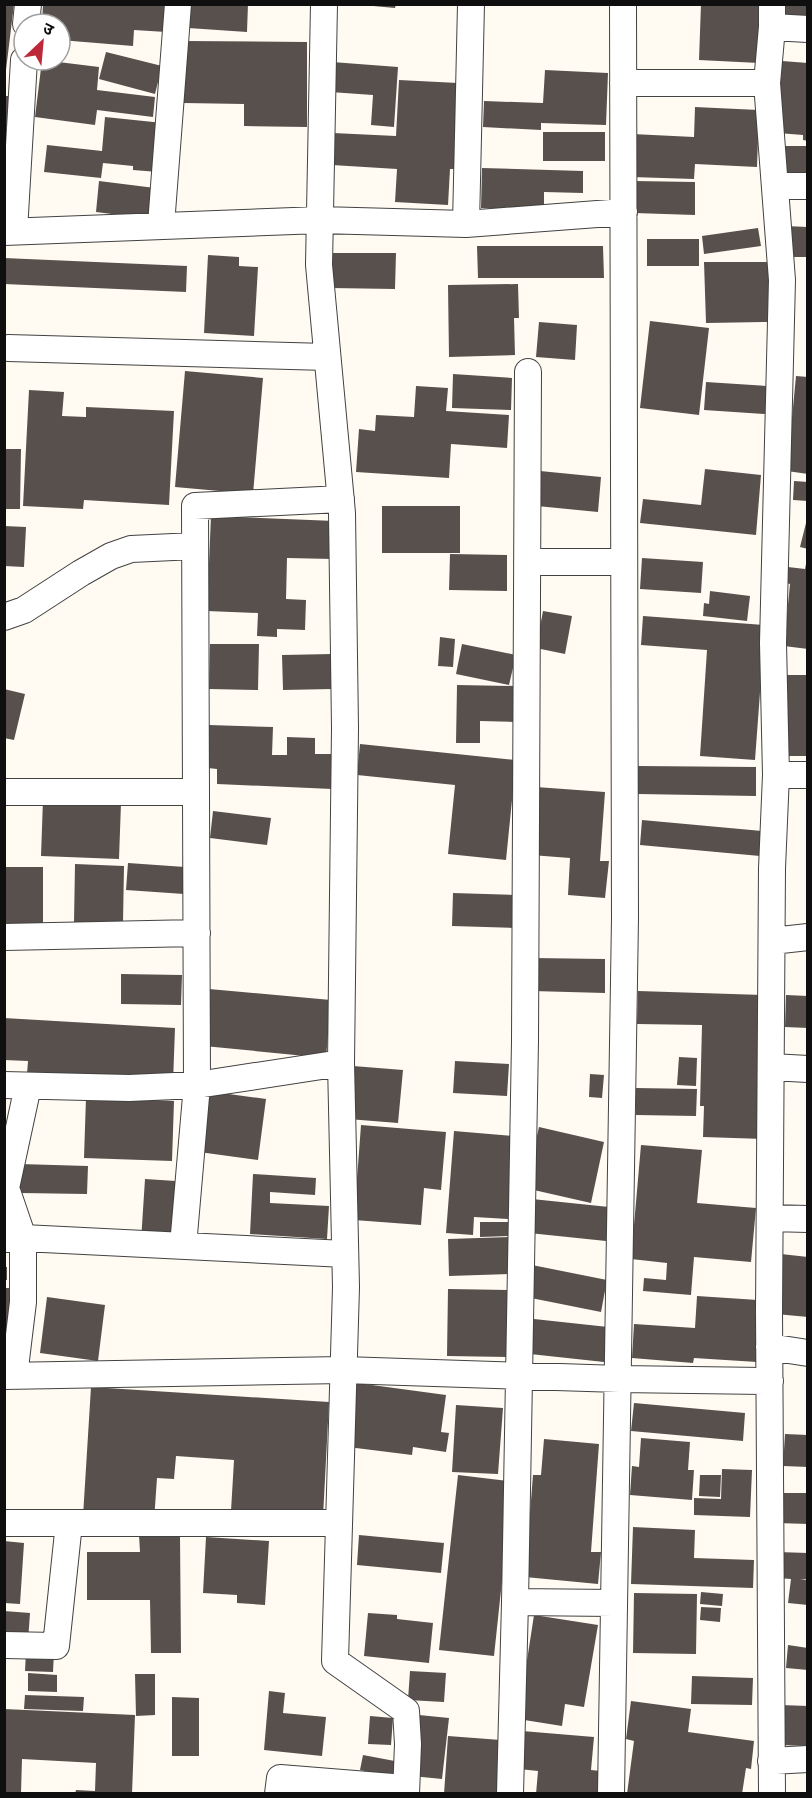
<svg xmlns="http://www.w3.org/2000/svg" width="812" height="1798" font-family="Merriweather,'Noto Sans Devanagari',serif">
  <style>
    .building { fill: #58504c }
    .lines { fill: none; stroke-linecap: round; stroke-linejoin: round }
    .minor-casing { stroke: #424242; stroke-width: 28 }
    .minor { stroke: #fff; stroke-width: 26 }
  </style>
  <rect width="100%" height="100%" fill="#fffbf2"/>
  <path class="building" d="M4,4H14L6,70H4Z
    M43,4H167L166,32L134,30L133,46L60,40V24H42Z
    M190,4H248L247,32L188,28Z
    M373,4H396L395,8L373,6Z
    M701,4H762L759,63L699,60Z
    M784,4H808V24L783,22Z
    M185,41L307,42V127L244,126V104L184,103Z
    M106,52L162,66L155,94L99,79Z
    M42,60L99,67L97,90L155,97L153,117L97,110L95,125L35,117Z
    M782,61L808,63V141L803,140V135L778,133Z
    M332,62L398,67L394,127L371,125L373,95L330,92Z
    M545,70L608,73L606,125L541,123V130L483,127L484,101L543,103Z
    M399,80L458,83L455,137H458L456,169H450L448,205L395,202L397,169L332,165L333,133L396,136Z
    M4,96H9L7,126H4Z
    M695,107L759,110L757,167L695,164L694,179L631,177L632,134L694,137Z
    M105,117L163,123L158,172L133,170V166L103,163L101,178L44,172L47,145L102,151Z
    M543,132H605V161H543Z
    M781,146H808V182H781Z
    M482,168L583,171V193L544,192V210L481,208Z
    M99,181L155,188L151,219L96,212Z
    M634,181L695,182V215L634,213Z
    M785,226L808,227V257H785Z
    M758,228L761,246L704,254L702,236Z
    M647,239H699V266H647Z
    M477,246H603L604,278H478Z
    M331,253H396L395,289L331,288Z
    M208,255L239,257V266L258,267L254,336L204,333Z
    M4,258L187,266L186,292L4,284Z
    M704,262H768L769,322L706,323Z
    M518,284L519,318H514L515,355L449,357L448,285Z
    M650,321L709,328L699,415L640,408Z
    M539,322L577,325L575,360L536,357Z
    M185,371L263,378L253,494L175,487Z
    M453,374L512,378L511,410L452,408Z
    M796,376L808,377V474L787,471Z
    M706,382L767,386L765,414L704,410Z
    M416,386L448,388L446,411L509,415L507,448L451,444L449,478L356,472L359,429L375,431L376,415L414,417Z
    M29,390L64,392L62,416L86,417V407L174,411L169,505L84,500L83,509L23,506Z
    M4,449H21L20,509H4Z
    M705,469L761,475L756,535L640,523L643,499L701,505Z
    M540,471L601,477L598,512L537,506Z
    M794,481L808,482V501L793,500Z
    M382,506H460V553H382Z
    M211,516L335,521L333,559L287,558L286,599L306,600L305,630L277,629V637L257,636L258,613L207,611Z
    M807,519H808V549L800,547Z
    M4,526L26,527L24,567L4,566Z
    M450,554L507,555V591L449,590Z
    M642,558L703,562L701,593L640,589Z
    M806,564H808V649L784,646L790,584L786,583L788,567L805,569Z
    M710,591L750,596L747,621L703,616L704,603L709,604Z
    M543,611L572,616L565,654L536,648Z
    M643,616L765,625L755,760L700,756L707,650L641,645Z
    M440,637L455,639L453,667L438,666Z
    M210,644H259L258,690L209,689Z
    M462,644L516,655L509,685L456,674Z
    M332,654V689L283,690L282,655Z
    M787,675H808V756H787Z
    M457,685L516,686L515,722L480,721V743H456Z
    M4,689L25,694L14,740L4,738Z
    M209,725L273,727L272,755H287V737L315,738V754H333L332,789L217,784V769L208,768Z
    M360,744L516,760L506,860L448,854L455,785L357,775Z
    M638,766L756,767V796L638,794Z
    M536,787L605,792L600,861H609L605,898L568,895L570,858L531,855Z
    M43,799L121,803L119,859L41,856Z
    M213,811L271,818L267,845L210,838Z
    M642,820L762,831L760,856L640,845Z
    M128,863L185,867L184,894L126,890Z
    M75,864L124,866L123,923L74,922Z
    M4,867H43V925H4Z
    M453,893L515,895L514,928L452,926Z
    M533,958L605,959V993L532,991Z
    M121,974L182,975L181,1005L121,1004Z
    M209,989L331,1000L326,1058L204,1046Z
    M638,991L763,995L765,1139L703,1137L704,1106H700L702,1025L637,1024Z
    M786,995L808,996V1028L785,1027Z
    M4,1018L175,1028L173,1083L27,1074L28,1061L4,1060Z
    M679,1057L697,1058L696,1086L677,1085Z
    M455,1061L509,1064L507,1096L453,1093Z
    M353,1066L403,1070L398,1123L348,1119Z
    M590,1074L604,1075L602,1098L589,1097Z
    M636,1088L697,1089L696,1116L636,1115Z
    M207,1091L266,1099L258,1160L199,1152Z
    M86,1097L174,1101L172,1161L84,1158Z
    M361,1125L446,1132L441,1190L424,1188L421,1225L354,1220Z
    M539,1127L604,1142L591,1203L525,1188Z
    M454,1131L514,1136L508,1219L474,1217L473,1235L446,1233Z
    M641,1145L702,1150L697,1203L756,1208L751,1262L694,1257L691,1295L643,1291L644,1278L666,1280L667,1263L631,1259Z
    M20,1164L88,1166L87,1194L20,1193Z
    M253,1174L316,1178L315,1195L270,1192V1203L329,1206L327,1239L250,1234Z
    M145,1179L176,1181L172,1243L141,1241Z
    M532,1199L609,1207L606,1241L529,1233Z
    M480,1222H509V1236L480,1237Z
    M511,1237L512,1274L449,1276L448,1239Z
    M781,1254L808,1257V1317L776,1314Z
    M532,1265L607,1280L601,1312L526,1297Z
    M4,1267H7V1280H4Z
    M4,1288H12L11,1326H4Z
    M448,1289L509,1290L508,1357L447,1356Z
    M697,1296L758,1300L757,1362L694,1358L693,1363L632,1358L634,1324L695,1328Z
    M47,1297L105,1305L98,1361L40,1353Z
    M534,1319L608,1327L604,1362L530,1354Z
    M357,1383L446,1395L441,1432L449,1433L446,1452L413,1447L412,1455L348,1447Z
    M91,1387L329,1402L323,1517L231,1511L234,1460L176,1456L174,1479L157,1478L154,1521L83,1516Z
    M634,1403L745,1413L743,1441L631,1431Z
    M456,1405L503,1408L498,1474L452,1472Z
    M785,1434L808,1435V1467L783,1466Z
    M641,1438L690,1442L688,1470H694L692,1500L630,1495L632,1466L639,1467Z
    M544,1439L599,1444L591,1552H601L598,1584L525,1577L533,1475H541Z
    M722,1469L752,1470L750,1517L694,1515V1498L721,1499Z
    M458,1475L508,1481L509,1515L494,1656L439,1650Z
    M700,1475H721L720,1497L699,1496Z
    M777,1493H808V1524L777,1523Z
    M633,1527L695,1530L694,1558L754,1560L753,1588L631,1584Z
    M139,1535H180L181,1653H151L150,1600H87V1552H140Z
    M359,1535L444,1543L441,1573L357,1565Z
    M206,1537L269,1541L265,1605L237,1603V1595L203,1593Z
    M4,1541L24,1543L20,1604L4,1603Z
    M778,1552L808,1553V1579L800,1580H808V1605L788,1603L791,1579L777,1578Z
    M701,1592L723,1594L722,1606L700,1604Z
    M634,1593L697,1594L696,1654L633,1653Z
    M701,1607L721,1608L720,1622L700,1620Z
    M4,1611L30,1613L28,1641L4,1639Z
    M368,1613L397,1615V1619L433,1623L429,1663L364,1656Z
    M534,1615L598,1625L584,1707L565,1704L562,1726L518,1719Z
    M788,1645L808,1648V1670L786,1668Z
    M26,1651L54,1652L53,1672L25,1671Z
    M410,1671L446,1673L444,1702L408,1700Z
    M28,1673L57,1675V1692L28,1691Z
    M135,1674H155V1715L136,1716Z
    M692,1676L753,1678L752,1705L691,1704Z
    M269,1691L285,1693L283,1713L326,1717L322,1756L264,1750Z
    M25,1695L84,1697L83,1711L24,1709Z
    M172,1697L199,1698V1756H172Z
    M631,1701L691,1709L688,1732L754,1741L751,1769L746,1768L742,1794H627L634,1741L626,1739Z
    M781,1705L808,1706V1746L779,1745Z
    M4,1709L135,1715L132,1794H75L76,1790L95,1791L96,1763L22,1759L21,1793H4Z
    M419,1715L449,1718L442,1779L412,1776Z
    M370,1716L393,1718L391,1745L368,1744Z
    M522,1731L594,1737L591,1770L601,1771L599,1794H536L538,1771L519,1769Z
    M448,1736L501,1740L497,1794H444Z
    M363,1755L400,1762L398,1778L360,1770Z"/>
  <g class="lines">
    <defs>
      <path id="minor" d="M324,4L319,265L342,513L345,728L341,1063L346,1287L335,1661L406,1711L408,1744L406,1794
        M772,4V27L808,29
        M26,24L28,4
        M623,83H767L772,27
        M767,83L782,280L773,643L776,775
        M776,186H808
        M466,224L471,4
        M161,225L178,4
        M14,231L24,60
        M4,232L320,220L466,224L624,212
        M8,348L327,357
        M528,372L525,1041L515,1602L614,1603
        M527,562H624
        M4,617L24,610L81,573L111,556L131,549L195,546
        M4,792H196
        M4,937L197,933
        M772,941L808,937
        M771,1067L808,1069
        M4,1085L129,1088L197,1085L341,1063
        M770,1218L808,1219
        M4,1239L23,1238L345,1254
        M183,1246L197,1085L195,506L341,499
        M769,1347L808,1353
        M4,1376L343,1370L619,1379L770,1381
        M14,1376L23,1302V1238L6,1188L28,1086
        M4,1523H338
        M4,1645L56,1646L69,1523
        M771,1761L808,1759
        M278,1794L280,1778L405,1788
        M510,1794L515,1602
        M611,1794L625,918L623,4
        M772,1794L769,1311L772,868L776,775H808"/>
    </defs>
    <use href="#minor" class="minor-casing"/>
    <use href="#minor" class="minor"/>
  </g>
  <rect width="812" height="1798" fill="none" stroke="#0f0f0f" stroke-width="12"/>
  <g transform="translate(42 42) rotate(26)"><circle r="28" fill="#ffffff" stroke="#9f9f9f" stroke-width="1.5"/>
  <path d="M0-4.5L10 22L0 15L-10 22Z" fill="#bd2938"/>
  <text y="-9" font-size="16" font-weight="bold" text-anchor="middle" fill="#0f0f0f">उ</text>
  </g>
</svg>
